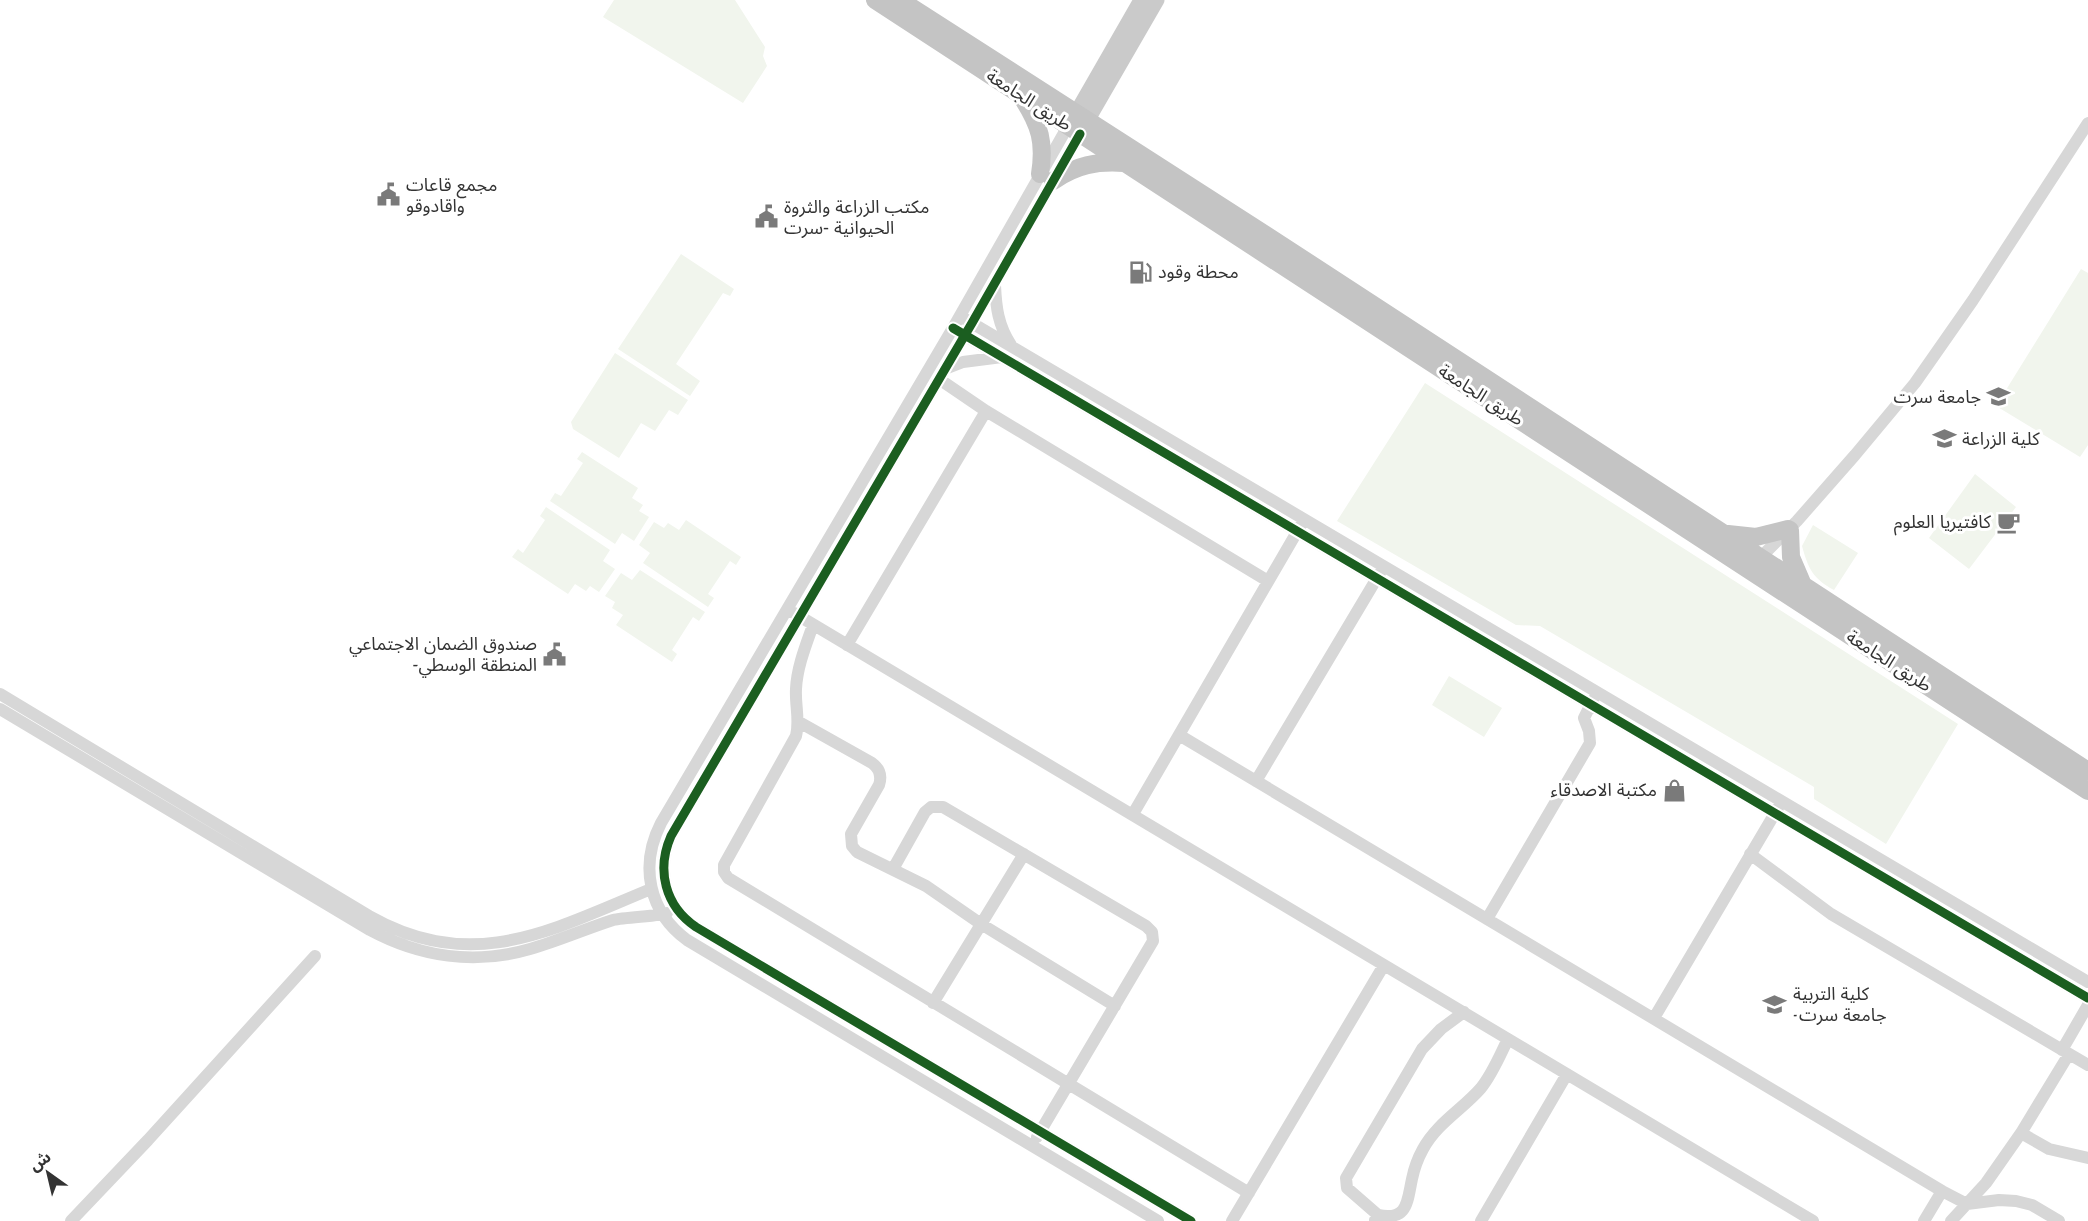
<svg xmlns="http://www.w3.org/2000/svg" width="2088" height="1221" font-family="Helvetica,'Noto Sans Arabic',sans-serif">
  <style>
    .green { fill: #f1f5ed }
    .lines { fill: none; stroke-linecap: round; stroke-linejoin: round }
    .minor { stroke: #d7d7d7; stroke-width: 12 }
    .major { stroke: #cacaca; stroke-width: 15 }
    .highway { stroke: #c4c4c4; stroke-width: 18 }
    .cycleway-casing { stroke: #fff; stroke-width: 13 }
    .cycleway { stroke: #1b5e20; stroke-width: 9 }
    .labels { text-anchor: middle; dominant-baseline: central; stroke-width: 6; stroke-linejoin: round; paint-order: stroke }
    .street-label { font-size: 18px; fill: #333; stroke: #fff }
    .poi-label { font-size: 18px; fill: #333; stroke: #fff; text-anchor: start }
  </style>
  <rect width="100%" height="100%" fill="#fff"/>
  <path class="green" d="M614,0H735L765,47L763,56L767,66L743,103L603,17Z
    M681,254L734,289L730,296L723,293L676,364L700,381L690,396L618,349Z
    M2081,269L2088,273V445L2080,457L1996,406Z
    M615,353L688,400L678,415L669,410L655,431L641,423L619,458L573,429L571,422Z
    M1425,383L1958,724L1886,844L1814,799V787L1540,626L1516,625L1337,521Z
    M582,452L638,488L632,498L643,505L639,511L649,517L634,541L622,533L615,544L550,501L555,493L561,496L583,463L577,459Z
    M1975,474L2016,507L1969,569L1929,538Z
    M546,507L610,550L603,561L615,569L599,592L590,586L586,591L575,584L568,594L512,557L518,549L523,553L545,520L540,516Z
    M686,520L741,557L736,565L730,561L708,594L714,598L708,607L643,563L650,553L639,545L654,522L664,528L668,523L679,530Z
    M1813,525L1858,553L1834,590C1813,579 1808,568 1802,546Z
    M640,570L705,612L699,621L693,617L672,650L677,654L672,662L616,625L623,615L612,608L615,602L605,596L621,573L632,580Z
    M1449,676L1502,708L1484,737L1432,705Z"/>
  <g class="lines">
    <path class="minor" d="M1068,126L953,328L661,823C639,866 649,912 687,940L1158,1221
      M1080,134L972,323L671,836C656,870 665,906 696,927L1191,1221
      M995,285C996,307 998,325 1011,345
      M965,319L2088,982
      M959,332L2088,998
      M945,369L963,362L1002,357
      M939,379L986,411L1268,581
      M1757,561L1797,521L1855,455L1915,383L1973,300L2088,123
      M794,613L1813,1221
      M813,625C806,645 797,667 796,689C795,705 800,720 796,736L724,865V872L728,878L1249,1193
      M847,645L986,411
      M0,694L369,916C473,975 551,930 651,889
      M0,709L370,930C420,957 475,965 530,949C558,941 585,929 613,920C625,917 662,916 667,913
      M799,722L872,763C880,769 882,776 879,785L851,834L852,846L857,852L926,886L981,924L1115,1006
      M1179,735L1942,1191L1967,1204L1999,1200L2016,1201L2032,1205L2059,1221
      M1256,781L1380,573
      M1133,814L1301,525
      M1750,854L1831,914L2088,1065
      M893,869L925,812L931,807H943L1146,926L1152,932L1153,941L1037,1137
      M1487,919L1590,743L1589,731L1584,718L1593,700
      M933,1003L1024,854
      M1654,1018L1778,808
      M2062,1050L2088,1005
      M2021,1133L2049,1149L2088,1158
      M1378,1215L1347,1188L1346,1178L1422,1049L1441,1029L1464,1012
      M1375,1220L1378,1215C1408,1221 1407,1202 1412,1179C1414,1169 1418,1158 1423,1149C1437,1123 1463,1109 1481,1088C1493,1073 1500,1055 1508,1039
      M71,1221L148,1140L315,956
      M1232,1221L1384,965
      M1481,1221L1567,1074
      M1924,1221L1942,1191
      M1951,1221L1986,1183L2021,1133L2069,1054"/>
    <path class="major" d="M1071,122L1141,0
      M1083,128L1157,0"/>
    <path class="highway" d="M875,0L2088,791
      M900,0L1266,235L2088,771
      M1023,99C1040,126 1045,142 1040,174
      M1053,181C1076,165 1097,161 1124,163
      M1790,530L1791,557L1803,585
      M1728,534L1756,537L1788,529"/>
    <defs>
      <path id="cycleway" d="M1080,134L972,323L671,836C656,870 665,906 696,927L1191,1221
        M953,328L2088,998"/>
    </defs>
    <use href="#cycleway" class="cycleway-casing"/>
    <use href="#cycleway" class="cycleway"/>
  </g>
  <defs>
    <symbol id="civic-bare" viewBox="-9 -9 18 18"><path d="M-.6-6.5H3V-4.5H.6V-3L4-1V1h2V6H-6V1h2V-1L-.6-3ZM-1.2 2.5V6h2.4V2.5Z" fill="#7a7a7a" stroke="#fff" stroke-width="2.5" paint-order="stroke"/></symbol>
    <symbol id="fuel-bare" viewBox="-9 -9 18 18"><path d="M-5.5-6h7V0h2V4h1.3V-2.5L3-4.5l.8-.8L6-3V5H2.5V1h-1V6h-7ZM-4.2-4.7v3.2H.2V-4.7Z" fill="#7a7a7a" stroke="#fff" stroke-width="2.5" paint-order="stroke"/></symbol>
    <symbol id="university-bare" viewBox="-9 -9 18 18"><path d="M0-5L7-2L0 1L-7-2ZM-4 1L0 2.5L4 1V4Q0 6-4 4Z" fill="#7a7a7a" stroke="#fff" stroke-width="2.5" paint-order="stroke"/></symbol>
    <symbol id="cafe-bare" viewBox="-9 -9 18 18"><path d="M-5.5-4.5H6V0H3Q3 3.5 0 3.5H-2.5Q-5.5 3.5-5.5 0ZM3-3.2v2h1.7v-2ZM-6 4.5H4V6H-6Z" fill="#7a7a7a" stroke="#fff" stroke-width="2.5" paint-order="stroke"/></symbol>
    <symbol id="shop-bare" viewBox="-9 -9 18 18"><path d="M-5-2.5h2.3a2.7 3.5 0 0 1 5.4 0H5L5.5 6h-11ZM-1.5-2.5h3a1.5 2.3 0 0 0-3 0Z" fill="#7a7a7a" stroke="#fff" stroke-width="2.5" paint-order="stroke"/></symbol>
  </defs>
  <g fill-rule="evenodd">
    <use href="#civic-bare" x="372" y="178" width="33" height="33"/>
    <use href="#civic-bare" x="750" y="200" width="33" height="33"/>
    <use href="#fuel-bare" x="1124" y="256" width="33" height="33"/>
    <use href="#university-bare" x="1982" y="380" width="33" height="33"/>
    <use href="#university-bare" x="1928" y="422" width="33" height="33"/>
    <use href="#cafe-bare" x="1992" y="506" width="33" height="33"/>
    <use href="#civic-bare" x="538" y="638" width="33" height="33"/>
    <use href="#shop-bare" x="1658" y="774" width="33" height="33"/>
    <use href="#university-bare" x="1758" y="988" width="33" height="33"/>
  </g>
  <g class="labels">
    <g class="street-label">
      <text transform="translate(1029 100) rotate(33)">طريق الجامعة</text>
      <text transform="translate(1481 395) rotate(33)">طريق الجامعة</text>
      <text transform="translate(1889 661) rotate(33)">طريق الجامعة</text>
    </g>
    <g class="poi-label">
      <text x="406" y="185">مجمع قاعات<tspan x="406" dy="21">واقادوقو</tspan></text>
      <text x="784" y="207">مكتب الزراعة والثروة<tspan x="784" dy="21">الحيوانية -سرت</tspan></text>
      <text x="1158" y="272">محطة وقود</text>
      <text x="1981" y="397" text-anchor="end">جامعة سرت</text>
      <text x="1962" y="439">كلية الزراعة</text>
      <text x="1991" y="522" text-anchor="end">كافتيريا العلوم</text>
      <text x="537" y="644" text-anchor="end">صندوق الضمان الاجتماعي<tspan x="537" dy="21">-المنطقة الوسطي</tspan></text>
      <text x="1657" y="790" text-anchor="end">مكتبة الاصدقاء</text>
      <text x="1793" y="994">كلية التربية<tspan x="1793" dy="21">-جامعة سرت</tspan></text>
    </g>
  </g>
  <g transform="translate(48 1173) rotate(326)" stroke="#ffffff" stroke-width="4.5" paint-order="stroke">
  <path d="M0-4.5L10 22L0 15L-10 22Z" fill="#333333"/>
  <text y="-9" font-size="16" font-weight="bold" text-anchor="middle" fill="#333333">ش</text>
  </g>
</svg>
